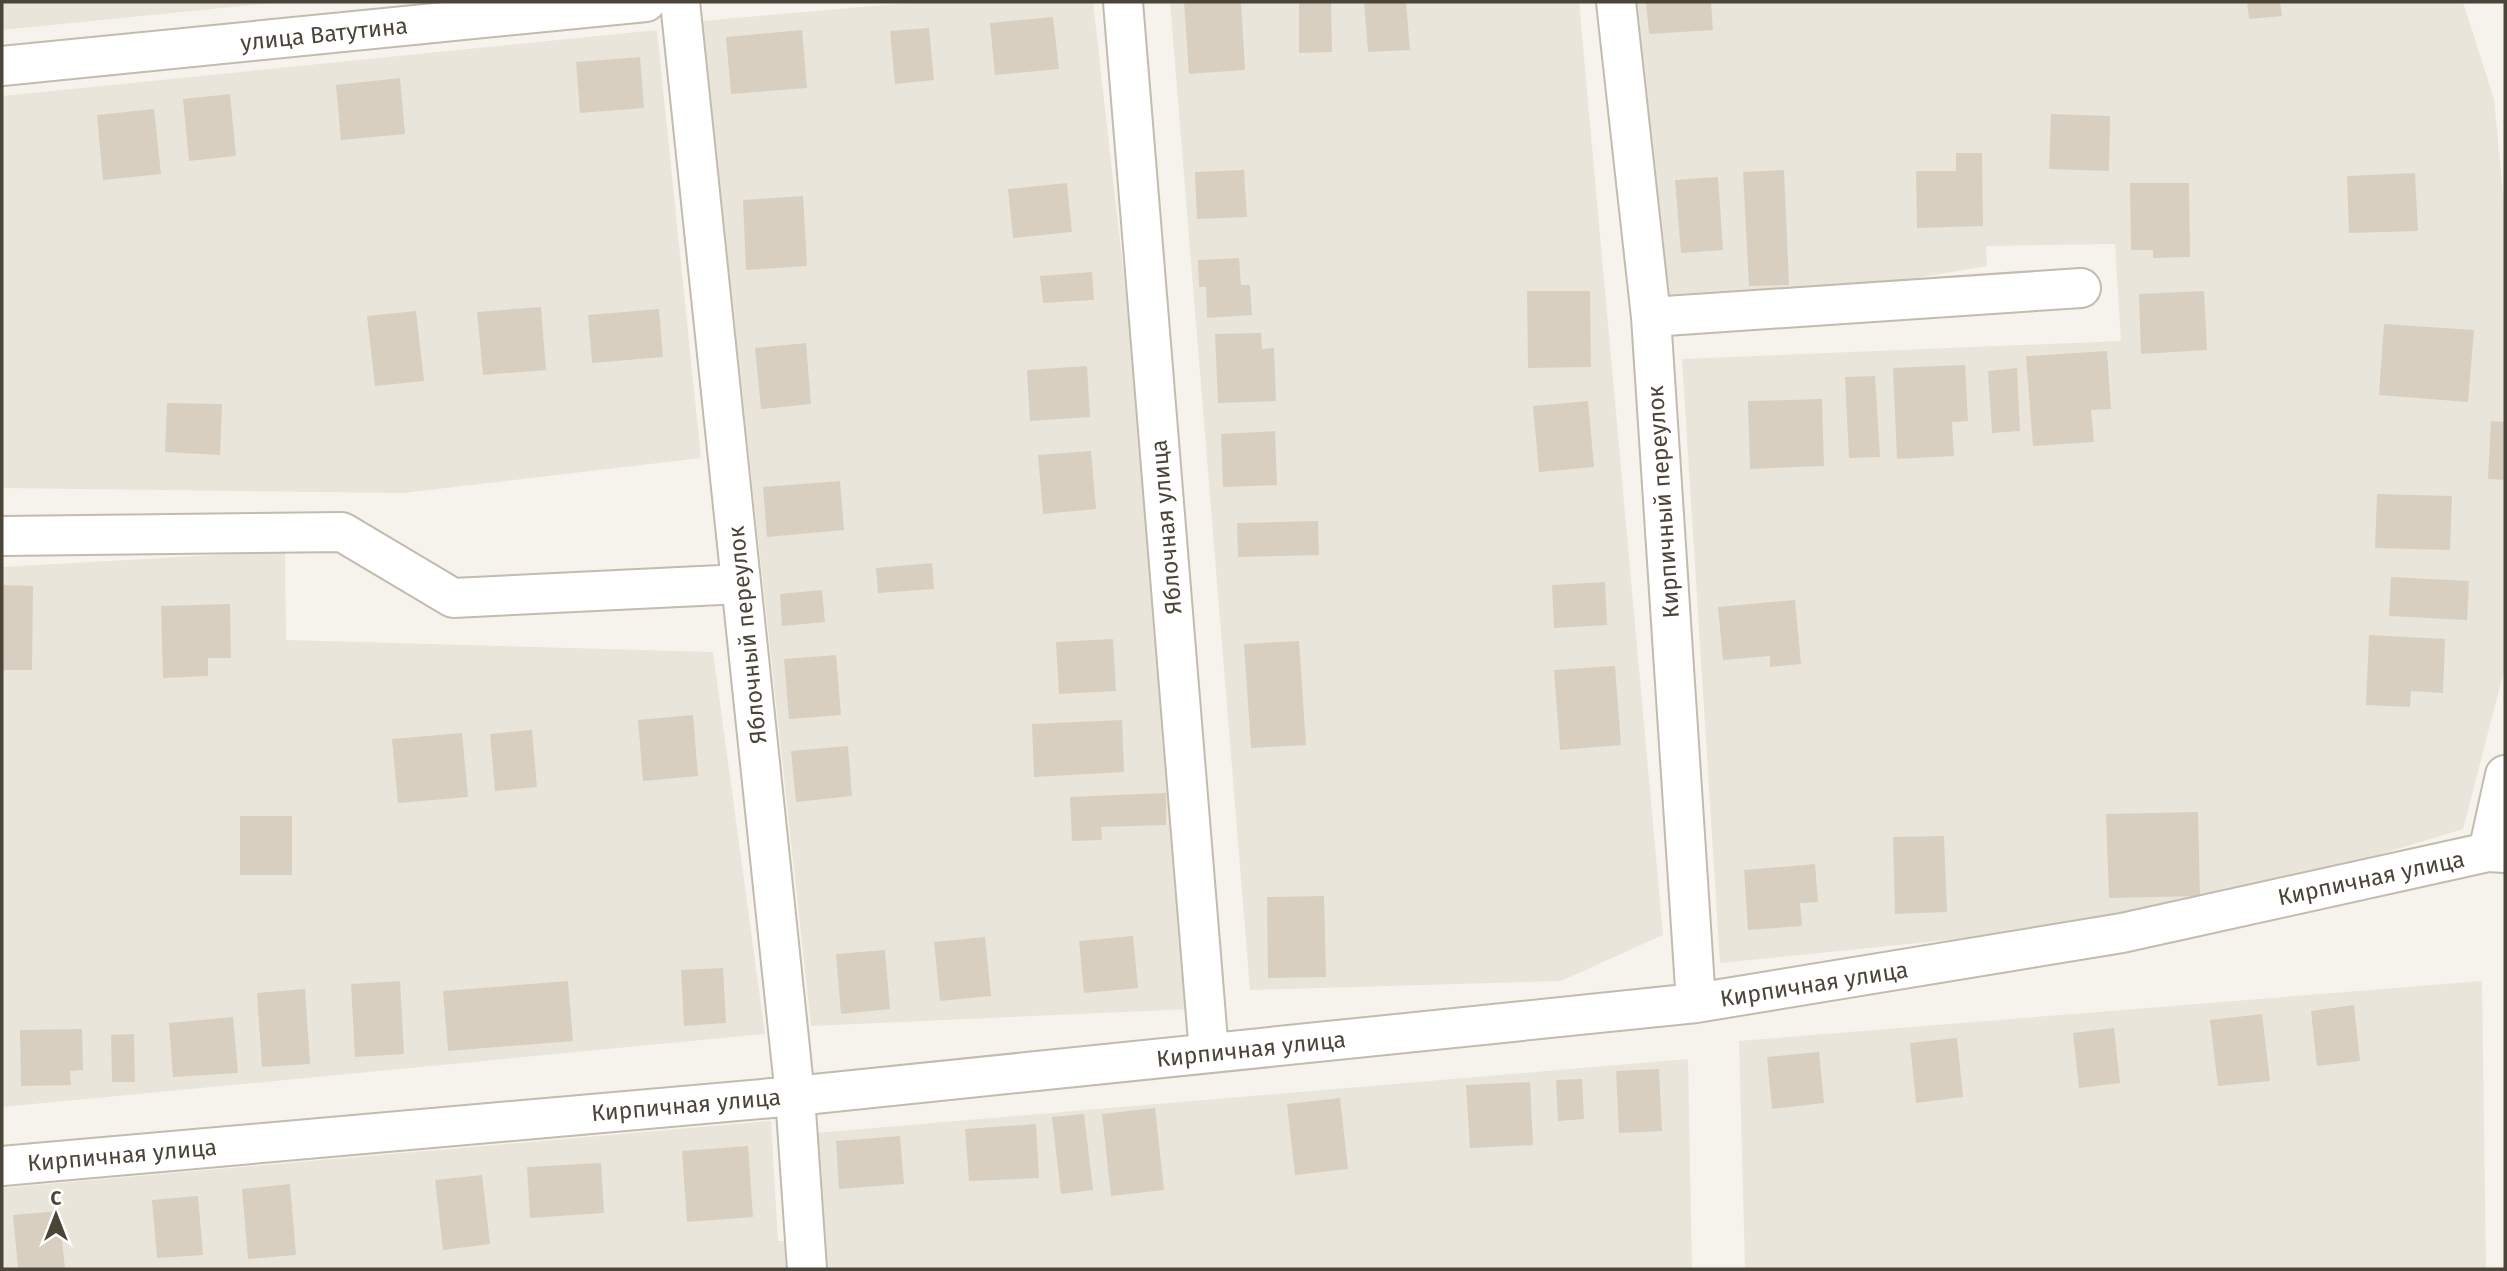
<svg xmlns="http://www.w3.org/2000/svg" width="2507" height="1271" font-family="'Fira Sans',sans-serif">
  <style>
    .residential { fill: #eae5da }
    .building { fill: #d8cfc1 }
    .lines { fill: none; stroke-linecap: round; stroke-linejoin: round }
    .minor-casing { stroke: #c2bbae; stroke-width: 42 }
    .minor { stroke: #fff; stroke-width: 38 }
    .labels { text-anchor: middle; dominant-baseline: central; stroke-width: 5; stroke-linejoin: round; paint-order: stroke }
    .street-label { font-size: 23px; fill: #4b4439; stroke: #fff }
  </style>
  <rect width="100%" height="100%" fill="#f6f3ec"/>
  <path class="residential" d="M2,2H282L2,30Z
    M919,2H1093L1153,533L1192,1009L811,1026L702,21Z
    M1170,2H1579L1663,935L1561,981L1250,990Z
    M1636,2H2463L2494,99L2505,215V667L2463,829L2175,917L1720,963L1682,359L2121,341L2115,244L1986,246L1987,266L1839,291L1665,303Z
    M657,30L701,458L403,493L2,488V96Z
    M285,551L286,640L713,652L765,1034L2,1107V567Z
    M2482,981L2486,1269H1745L1739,1041Z
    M1688,1059L1692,1269H823L815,1133Z
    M771,1121L778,1241H797L798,1269H2V1188Z"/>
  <path class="building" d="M1184,2H1241L1245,70L1189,74Z
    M1299,2H1331L1332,52L1299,53Z
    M1364,2H1406L1410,50L1368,52Z
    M1646,2H1711L1713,30L1649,34Z
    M2247,2H2280L2282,16L2249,19Z
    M1053,17L1059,69L995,75L990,23Z
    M929,28L934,80L895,84L890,31Z
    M802,30L807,88L731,94L726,37Z
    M640,57L644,108L580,113L576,62Z
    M400,78L405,134L341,140L336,85Z
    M230,94L236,156L189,161L183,99Z
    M154,109L161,174L103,180L97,115Z
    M2051,114L2110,116L2109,171L2049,169Z
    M1956,153H1982L1983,226L1917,228L1916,171H1956Z
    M1244,170L1247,217L1197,219L1195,172Z
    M1784,170L1789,285L1749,286L1743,172Z
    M2415,173L2418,231L2349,233L2347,176Z
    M1718,177L1723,250L1681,253L1675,180Z
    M1067,183L1072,232L1013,238L1008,189Z
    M2130,183H2189L2190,257L2153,258V250H2131Z
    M803,196L807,266L746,270L743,200Z
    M1239,258L1241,285H1250L1252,315L1207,318L1206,287H1199L1198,260Z
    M1092,272L1094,300L1043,303L1040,276Z
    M1527,291H1590L1591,367L1528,368Z
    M2204,291L2207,350L2141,354L2139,294Z
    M541,307L546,370L483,375L477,312Z
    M659,309L663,357L592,363L588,315Z
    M416,311L424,381L375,386L367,316Z
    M2384,324L2474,330L2468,402L2379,395Z
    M1261,333L1262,349L1274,348L1276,401L1218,403L1215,334Z
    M806,343L811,404L761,409L755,348Z
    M2107,351L2111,409L2091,410L2094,442L2033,446L2026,356Z
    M1965,365L1968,421L1952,422L1954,456L1897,459L1893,368Z
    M1087,366L1090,417L1030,421L1027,370Z
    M2017,368L2020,431L1992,433L1988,371Z
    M1875,376L1880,457L1849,458L1845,377Z
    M1822,399L1824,466L1750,469L1748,401Z
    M1588,401L1594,467L1539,472L1533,406Z
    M167,403L222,404L220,455L165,452Z
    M2491,421L2505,422V480L2488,479Z
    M1275,431L1277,485L1223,487L1221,434Z
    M1091,451L1096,509L1043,514L1038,455Z
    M840,481L844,530L767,537L763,487Z
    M2377,494L2452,496L2450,550L2375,548Z
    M1318,521L1319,555L1238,557L1237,523Z
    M932,563L934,589L878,593L876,568Z
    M2391,577L2469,581L2467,620L2389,616Z
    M1605,582L1607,625L1554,628L1552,585Z
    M2,585L33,586L32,670H2Z
    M822,590L825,622L782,626L780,594Z
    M1795,600L1801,664L1770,667V656L1723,660L1718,607Z
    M230,604L231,658H208V676L163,678L161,606Z
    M2369,635L2445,639L2443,693L2411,691L2410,707L2366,705Z
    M1113,639L1116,691L1059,694L1056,642Z
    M1299,641L1306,745L1251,748L1244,644Z
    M836,655L841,715L789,719L784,659Z
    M1615,666L1621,745L1560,750L1554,670Z
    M693,715L698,776L643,781L638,720Z
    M1122,720L1124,772L1034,777L1032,724Z
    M532,730L537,787L495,791L490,734Z
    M462,733L468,797L398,803L392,739Z
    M848,746L852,796L796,802L791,751Z
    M1166,793V825L1101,827L1102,840L1072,841L1070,797Z
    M2198,812L2200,896L2109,898L2106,814Z
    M240,816H292V875H240Z
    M1944,836L1947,912L1895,914L1893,837Z
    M1815,864L1818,902L1800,903L1802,926L1748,930L1744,870Z
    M1324,896L1326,977L1268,978L1267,897Z
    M1133,936L1138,988L1084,993L1079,941Z
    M985,937L991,996L940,1001L934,942Z
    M885,950L890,1009L841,1014L836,954Z
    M723,968L726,1023L684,1026L681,970Z
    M400,981L404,1054L355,1057L351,984Z
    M568,981L573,1041L448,1051L443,991Z
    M305,989L310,1064L262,1067L257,993Z
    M2354,1005L2360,1061L2317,1066L2311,1011Z
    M2262,1014L2270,1081L2218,1086L2210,1020Z
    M233,1017L238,1073L173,1077L169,1023Z
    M2114,1028L2120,1083L2079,1088L2073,1033Z
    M82,1029L83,1070L70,1071L71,1085L21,1086L20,1030Z
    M134,1034L135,1082H112L111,1035Z
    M1957,1038L1963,1097L1916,1103L1910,1043Z
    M1819,1052L1824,1103L1772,1109L1767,1057Z
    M1659,1069L1662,1131L1619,1133L1616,1071Z
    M1582,1079L1584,1119L1558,1121L1556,1080Z
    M1530,1082L1533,1145L1470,1148L1466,1085Z
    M1340,1098L1348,1169L1295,1175L1287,1104Z
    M1155,1108L1164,1190L1111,1196L1102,1114Z
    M1084,1114L1093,1190L1061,1194L1052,1117Z
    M1036,1124L1039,1178L969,1181L965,1129Z
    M900,1136L904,1184L839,1189L836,1141Z
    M748,1146L753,1217L687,1222L682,1151Z
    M601,1163L604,1213L530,1218L527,1167Z
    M482,1175L490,1244L443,1250L435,1180Z
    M290,1184L296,1255L248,1259L242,1189Z
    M198,1196L203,1255L157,1258L152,1200Z
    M59,1211L65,1269H18L13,1215Z"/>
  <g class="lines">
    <defs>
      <path id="minor" d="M680,2L795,1096L807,1269
        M1123,2L1209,1053
        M1616,2L1651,317L1696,1003
        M2,66L646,2
        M1651,317L2081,288
        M2,536L342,532L453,598L741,584
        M2488,852L2505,775
        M2,1166L795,1096L1696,1003L2122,933L2488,852L2505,853"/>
    </defs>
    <use href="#minor" class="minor-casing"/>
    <use href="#minor" class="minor"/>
  </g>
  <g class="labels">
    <g class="street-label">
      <text transform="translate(324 34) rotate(-6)">улица Ватутина</text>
      <text transform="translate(1663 502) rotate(-94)">Кирпичный переулок</text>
      <text transform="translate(1166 527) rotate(-95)">Яблочная улица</text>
      <text transform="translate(747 635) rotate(-96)">Яблочный переулок</text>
      <text transform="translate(2371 878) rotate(-12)">Кирпичная улица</text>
      <text transform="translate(1814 984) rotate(-9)">Кирпичная улица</text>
      <text transform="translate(1251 1049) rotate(-6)">Кирпичная улица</text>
      <text transform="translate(686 1105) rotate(-5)">Кирпичная улица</text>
      <text transform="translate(122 1155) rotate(-5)">Кирпичная улица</text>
    </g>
  </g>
  <rect width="2507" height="1271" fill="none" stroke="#4b4439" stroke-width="7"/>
  <g transform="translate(56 1215)" stroke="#ffffff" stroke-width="5" paint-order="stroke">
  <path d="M0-5L12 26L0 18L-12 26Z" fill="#4b4439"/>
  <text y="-10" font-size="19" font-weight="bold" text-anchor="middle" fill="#4b4439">С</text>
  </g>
</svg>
